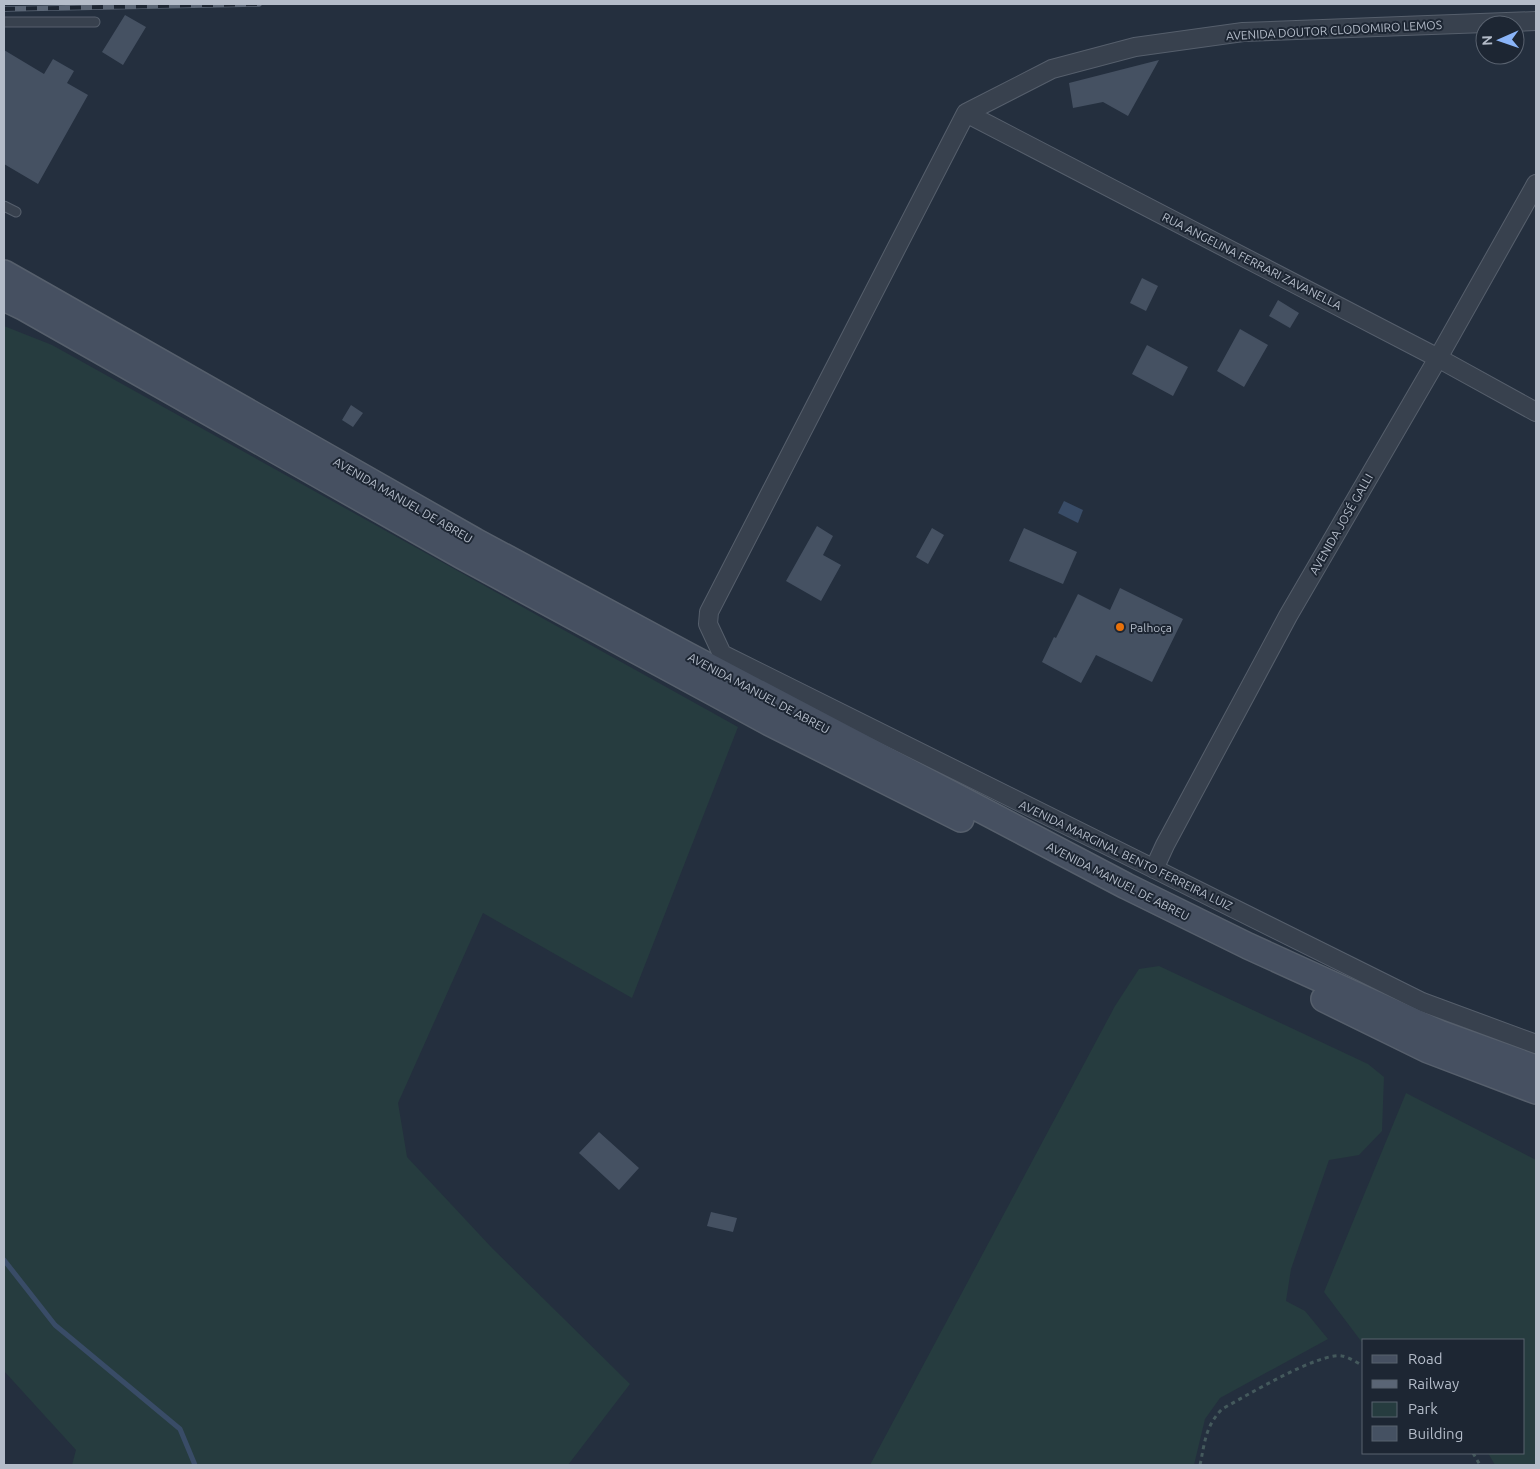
<svg xmlns="http://www.w3.org/2000/svg" width="1540" height="1469" font-family="Ubuntu,sans-serif">
  <style>
    .green { fill: #263c3f }
    .water { fill: #394c67 }
    .lines { fill: none; stroke-linecap: round; stroke-linejoin: round }
    .stream { stroke: #394c67; stroke-width: 5 }
    .building { fill: #455162 }
    .service-casing { stroke: #565f6c; stroke-width: 11 }
    .minor-casing { stroke: #565f6c; stroke-width: 20 }
    .secondary-casing { stroke: #565f6c; stroke-width: 28 }
    .path { stroke: #44595c; stroke-width: 3; stroke-dasharray: 4 4; stroke-linecap: butt }
    .service { stroke: #38414e; stroke-width: 9 }
    .minor { stroke: #38414e; stroke-width: 18 }
    .secondary { stroke: #465061; stroke-width: 25 }
    .rail-casing { stroke: #5a6575; stroke-width: 5.5 }
    .rail { stroke: #1d2633; stroke-width: 4; stroke-dasharray: 11; stroke-linecap: butt }
    .food-dot { fill: #e8710a; stroke: #1d2633; stroke-width: 2 }
    .labels { text-anchor: middle; dominant-baseline: central; stroke-width: 4; stroke-linejoin: round; paint-order: stroke }
    .street-label { font-size: 12px; fill: #b4bcc9; stroke: #1d2633 }
    .poi-label { font-size: 12px; fill: #b4bcc9; stroke: #1d2633; text-anchor: start }
  </style>
  <rect width="100%" height="100%" fill="#242f3e"/>
  <path class="green" d="M4,326L52,345L738,727L632,998L483,913L398,1103L407,1157L492,1248L630,1384L568,1465H72L76,1450L4,1371Z
    M1159,966L1368,1064L1384,1077L1382,1131L1359,1155L1329,1160L1291,1269L1286,1301L1305,1311L1328,1339L1220,1398L1205,1419L1194,1465H870L1115,1006L1139,969Z
    M1406,1093L1536,1160V1465H1495L1488,1453H1524V1340H1364V1345L1324,1292Z"/>
  <path class="water" d="M1064,501L1083,510L1078,523L1058,513Z"/>
  <g class="lines">
    <path class="stream" d="M4,1260L55,1325L180,1429L195,1465"/>
  </g>
  <path class="building" d="M125,15L146,27L123,65L102,52Z
    M4,50L44,74L53,59L74,71L67,83L88,95L38,184L4,164Z
    M1159,60L1128,116L1103,102L1073,108L1069,83Z
    M1142,278L1158,286L1146,311L1130,303Z
    M1278,300L1299,313L1290,328L1269,316Z
    M1240,329L1268,345L1244,387L1217,371Z
    M1147,345L1188,367L1173,396L1132,374Z
    M351,405L363,413L353,427L342,420Z
    M817,526L833,536L823,555L841,565L821,601L786,581Z
    M932,528L944,535L928,564L916,557Z
    M1024,528L1077,552L1063,584L1009,561Z
    M1120,588L1183,619L1152,682L1096,655L1081,683L1042,662L1054,637L1056,638L1078,594L1110,610Z
    M599,1132L639,1168L619,1190L579,1153Z
    M711,1212L737,1218L733,1232L707,1226Z"/>
  <g class="lines">
    <defs>
      <path id="service" d="M4,22H95
        M4,206L16,212"/>
      <path id="minor" d="M966,113L709,612L708,624L722,654L1422,1002L1536,1044
        M966,113L1438,358L1536,412
        M966,113L1052,69L1135,47L1243,32L1536,21
        M1154,869L1165,845L1288,616L1438,358L1536,184"/>
      <path id="secondary" d="M4,273L475,541L687,655L1126,886L1248,946L1439,1033L1536,1068
        M4,298L23,307L462,556L768,722L961,819
        M1324,999L1428,1050L1536,1091"/>
    </defs>
    <use href="#service" class="service-casing"/>
    <use href="#minor" class="minor-casing"/>
    <use href="#secondary" class="secondary-casing"/>
    <path class="path" d="M1473,1453L1480,1465
      M1200,1465C1205,1442 1205,1427 1222,1409C1246,1396 1319,1352 1342,1356C1349,1357 1357,1363 1364,1366"/>
    <use href="#service" class="service"/>
    <use href="#minor" class="minor"/>
    <use href="#secondary" class="secondary"/>
    <defs>
      <path id="rail" d="M4,9L259,4"/>
    </defs>
    <use href="#rail" class="rail-casing"/>
    <use href="#rail" class="rail"/>
  </g>
  <circle class="food-dot" cx="1120" cy="627" r="5"/>
  <g class="labels">
    <g class="street-label">
      <text transform="translate(1334 30) rotate(-3)">AVENIDA DOUTOR CLODOMIRO LEMOS</text>
      <text transform="translate(1252 261) rotate(27)">RUA ANGELINA FERRARI ZAVANELLA</text>
      <text transform="translate(403 500) rotate(30)">AVENIDA MANUEL DE ABREU</text>
      <text transform="translate(1341 524) rotate(-60)">AVENIDA JOSÉ GALLI</text>
      <text transform="translate(759 693) rotate(28)">AVENIDA MANUEL DE ABREU</text>
      <text transform="translate(1126 855) rotate(26)">AVENIDA MARGINAL BENTO FERREIRA LUIZ</text>
      <text transform="translate(1118 881) rotate(27)">AVENIDA MANUEL DE ABREU</text>
    </g>
    <g class="poi-label">
      <text x="1130" y="627">Palhoça</text>
    </g>
  </g>
  <rect width="1540" height="1469" fill="none" stroke="#b4bcc9" stroke-width="10"/>
  <rect x="1362" y="1339" width="162" height="115" fill="#1d2633" stroke="#59626f"/>
  <rect x="1372" y="1355" width="25" height="8" fill="#465061" stroke="#59626f"/>
  <text x="1408" y="1364" font-size="15" fill="#b4bcc9">Road</text>
  <rect x="1372" y="1380" width="25" height="8" fill="#5a6575" stroke="#59626f"/>
  <text x="1408" y="1389" font-size="15" fill="#b4bcc9">Railway</text>
  <rect x="1372" y="1402" width="25" height="15" fill="#263c3f" stroke="#59626f"/>
  <text x="1408" y="1414" font-size="15" fill="#b4bcc9">Park</text>
  <rect x="1372" y="1426" width="25" height="15" fill="#455162" stroke="#59626f"/>
  <text x="1408" y="1439" font-size="15" fill="#b4bcc9">Building</text>
  <g transform="translate(1500 40) rotate(268)"><circle r="24" fill="#1d2633" stroke="#59626f"/>
  <path d="M0-4L9 19L0 12L-9 19Z" fill="#8ab4f8"/>
  <text y="-8" font-size="14" font-weight="bold" text-anchor="middle" fill="#b4bcc9">N</text>
  </g>
</svg>
